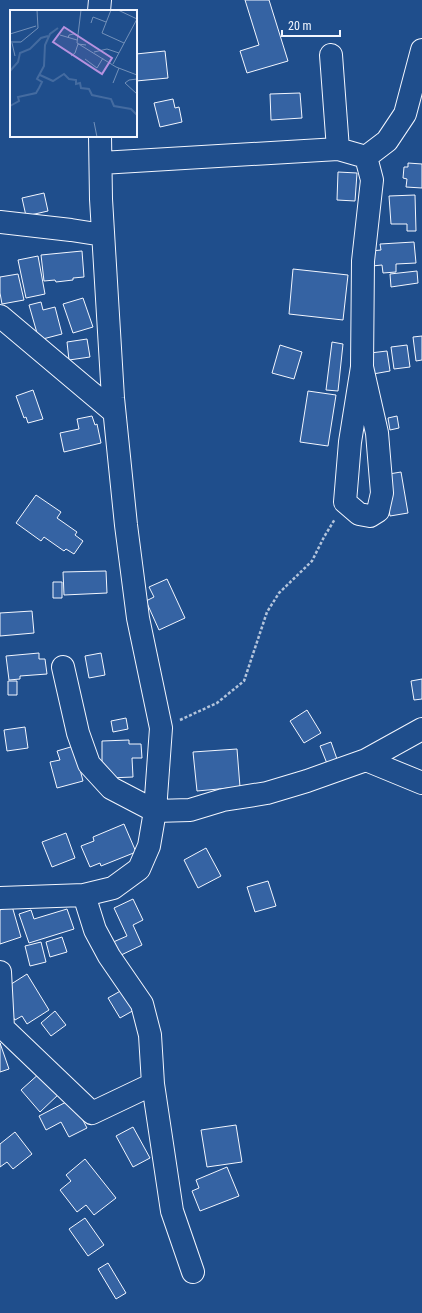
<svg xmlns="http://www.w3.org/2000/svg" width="422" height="1313" font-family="'Roboto Condensed',sans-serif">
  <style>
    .building { fill: #3563a3; stroke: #f2f6ff }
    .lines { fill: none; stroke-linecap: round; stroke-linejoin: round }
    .minor-casing { stroke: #f2f6ff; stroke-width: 24 }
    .path { stroke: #b3c4dc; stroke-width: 2.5; stroke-dasharray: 3 2; stroke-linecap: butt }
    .minor { stroke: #1f4e8c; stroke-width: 22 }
    .inset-river { fill: none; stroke: #446ba0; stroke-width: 2 }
    .inset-road { fill: none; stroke: #7391ba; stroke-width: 1 }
    .view { fill: #b691df; fill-opacity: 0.15; stroke: #b691df; stroke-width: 2 }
    .inset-edge { fill: none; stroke: #f2f6ff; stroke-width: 2 }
  </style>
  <rect width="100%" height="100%" fill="#1f4e8c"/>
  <path class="building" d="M245,0H269L288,61L247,73L240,51L259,45Z
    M165,51L168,78L136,81V54Z
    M300,93L302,118L271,120L270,94Z
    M173,99L175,108L179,107L182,122L160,127L154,103Z
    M408,163L422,164V188L406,187L407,179L403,178L404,167H408Z
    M338,172L357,173L355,201L337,200Z
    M44,193L48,211L26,216L22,198Z
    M415,195L416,231H407V224H391L389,196Z
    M414,242L416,263L396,264V272L383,273L382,265L372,266L371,251L381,250L380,244Z
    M82,251L84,277L73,278V280L56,282L55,280L44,281L41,255Z
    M38,256L45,294L26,298L18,260Z
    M293,269L348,275L343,320L289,314Z
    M417,271L418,283L391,287L390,274Z
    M18,274L24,300L2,304L0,293V277Z
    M83,298L93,327L73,333L63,304Z
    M41,302L43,310L55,307L62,334L39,340L29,305Z
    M422,336V360L416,361L413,337Z
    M87,339L90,357L69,360L67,342Z
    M332,342L343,344L338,391L326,390Z
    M280,345L302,352L294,379L272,373Z
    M407,345L410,367L394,369L391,347Z
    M387,351L390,371L373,374L370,353Z
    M33,390L43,419L28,423L26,417L24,418L16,396Z
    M308,391L336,395L328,446L300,442Z
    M92,416L95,425L97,424L101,443L64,452L60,433L79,429L77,419Z
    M397,416L399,428L390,430L388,418Z
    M401,472L408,513L390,516L383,475Z
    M36,495L61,512L57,518L77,532L75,535L83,541L74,554L66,549L64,551L44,537L41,541L16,523Z
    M106,571L107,593L64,595L63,572Z
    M167,579L185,618L159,630L146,601L154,597L149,587Z
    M53,582H62V598H53Z
    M32,611L34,633L0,636V613Z
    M39,653V659H45L47,674L20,676V679L9,680L6,656Z
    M101,653L105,675L89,678L85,656Z
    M422,679V699L414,700L411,681Z
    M8,681H17V695H8Z
    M307,710L321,733L304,743L290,721Z
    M126,718L128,729L113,732L111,721Z
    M25,727L28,748L7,751L4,730Z
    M129,740V744H141L142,758H132L133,777L109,778L102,772V741Z
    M331,742L338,762L328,766L320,746Z
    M74,746L83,781L57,788L50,762L60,760L57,751Z
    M237,749L240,787L197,791L193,752Z
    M124,824L136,852L101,866L100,863L90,867L81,846L94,841L93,837Z
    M66,833L75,858L52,867L42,842Z
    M206,848L221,876L198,888L184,860Z
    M268,881L276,906L255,912L247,887Z
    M133,899L143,920L133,925L142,945L117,957L111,943L127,936L114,908Z
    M12,906L21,937L0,944V910Z
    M67,909L74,929L29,943L19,914L31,910L34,919Z
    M62,937L67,952L50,957L46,942Z
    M41,942L46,962L30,966L25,946Z
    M27,974L49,1010L27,1024L22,1016L15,1020L3,1001L5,988Z
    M124,989L136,1009L120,1018L108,998Z
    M55,1011L66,1025L51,1036L41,1023Z
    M0,1043L9,1069L0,1072Z
    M41,1072L60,1093L40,1112L21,1090Z
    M72,1099L87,1128L69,1137L61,1122L46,1130L39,1116Z
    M236,1125L242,1162L207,1167L201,1130Z
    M133,1127L150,1158L133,1167L116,1136Z
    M15,1132L32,1154L13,1169L7,1162L0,1167V1144Z
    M85,1159L116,1198L94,1215L86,1205L77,1212L60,1190L71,1181L66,1175Z
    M227,1167L239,1196L200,1211L192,1191L199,1188L196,1180Z
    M85,1218L104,1245L88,1256L69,1229Z
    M108,1263L126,1293L116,1299L98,1269Z"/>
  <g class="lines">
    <defs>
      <path id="minor" d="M99,11L100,0
        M331,55L338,149
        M366,157L387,141L405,114L422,50
        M101,163L338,149L366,157L372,180L363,261L362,367L350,442L345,502L359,514L370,516L378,511L382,493L377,433L362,367
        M0,222L71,230L103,235
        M0,316L114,412
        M63,667L78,733L89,764L111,788L155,811L190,810L223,800L267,793L307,781L366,760L422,783
        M366,760L422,729
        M84,895L95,930L109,956L142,1004L150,1035L153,1084L172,1211L193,1272
        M0,898L84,895L113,888L139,869L149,846L155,811L161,728L138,618L126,525L113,398L101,199L100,136
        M0,972L3,1028L92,1113L153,1084"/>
    </defs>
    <use href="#minor" class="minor-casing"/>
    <path class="path" d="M180,720L217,703L244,681L267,612L279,593L312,561L324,537L335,519"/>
    <use href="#minor" class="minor"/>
  </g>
  <g transform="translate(10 10)">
    <rect width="127" height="127" fill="#1f4e8c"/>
    <path class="inset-river" d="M0,61L8,52L10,43L20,39L31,28L38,26M30,65L43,71L54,64L59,69L66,70V74L70,73L71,78L79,79L82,85L101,89L104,96L121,99L127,105M0,96L9,91L8,87L26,83L29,78L32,72L27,69L34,56L35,35L40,24L48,18"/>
    <path class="inset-road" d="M71,0L67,33L106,57L127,65M101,0L92,23L114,33M108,0L127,9M81,13L83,7L96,12M0,24L26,16M50,25L67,30M58,28L59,25L64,24L69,26M0,32H11L28,18L27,0M2,33L5,46M84,42L97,39L109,43M61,46L65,43L68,34L76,35M75,49L87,58L93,48M103,54L127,9M127,69L119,70L115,73L127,84M103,73L109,58M84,112L87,127"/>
    <path class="view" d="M54,17L102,48L92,64L43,32Z"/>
    <rect width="127" height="127" class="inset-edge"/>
  </g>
  <path d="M282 30v6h58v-6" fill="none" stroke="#f2f6ff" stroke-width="2"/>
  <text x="288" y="30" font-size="12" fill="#f2f6ff" stroke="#1f4e8c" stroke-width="3" paint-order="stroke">20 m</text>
</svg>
